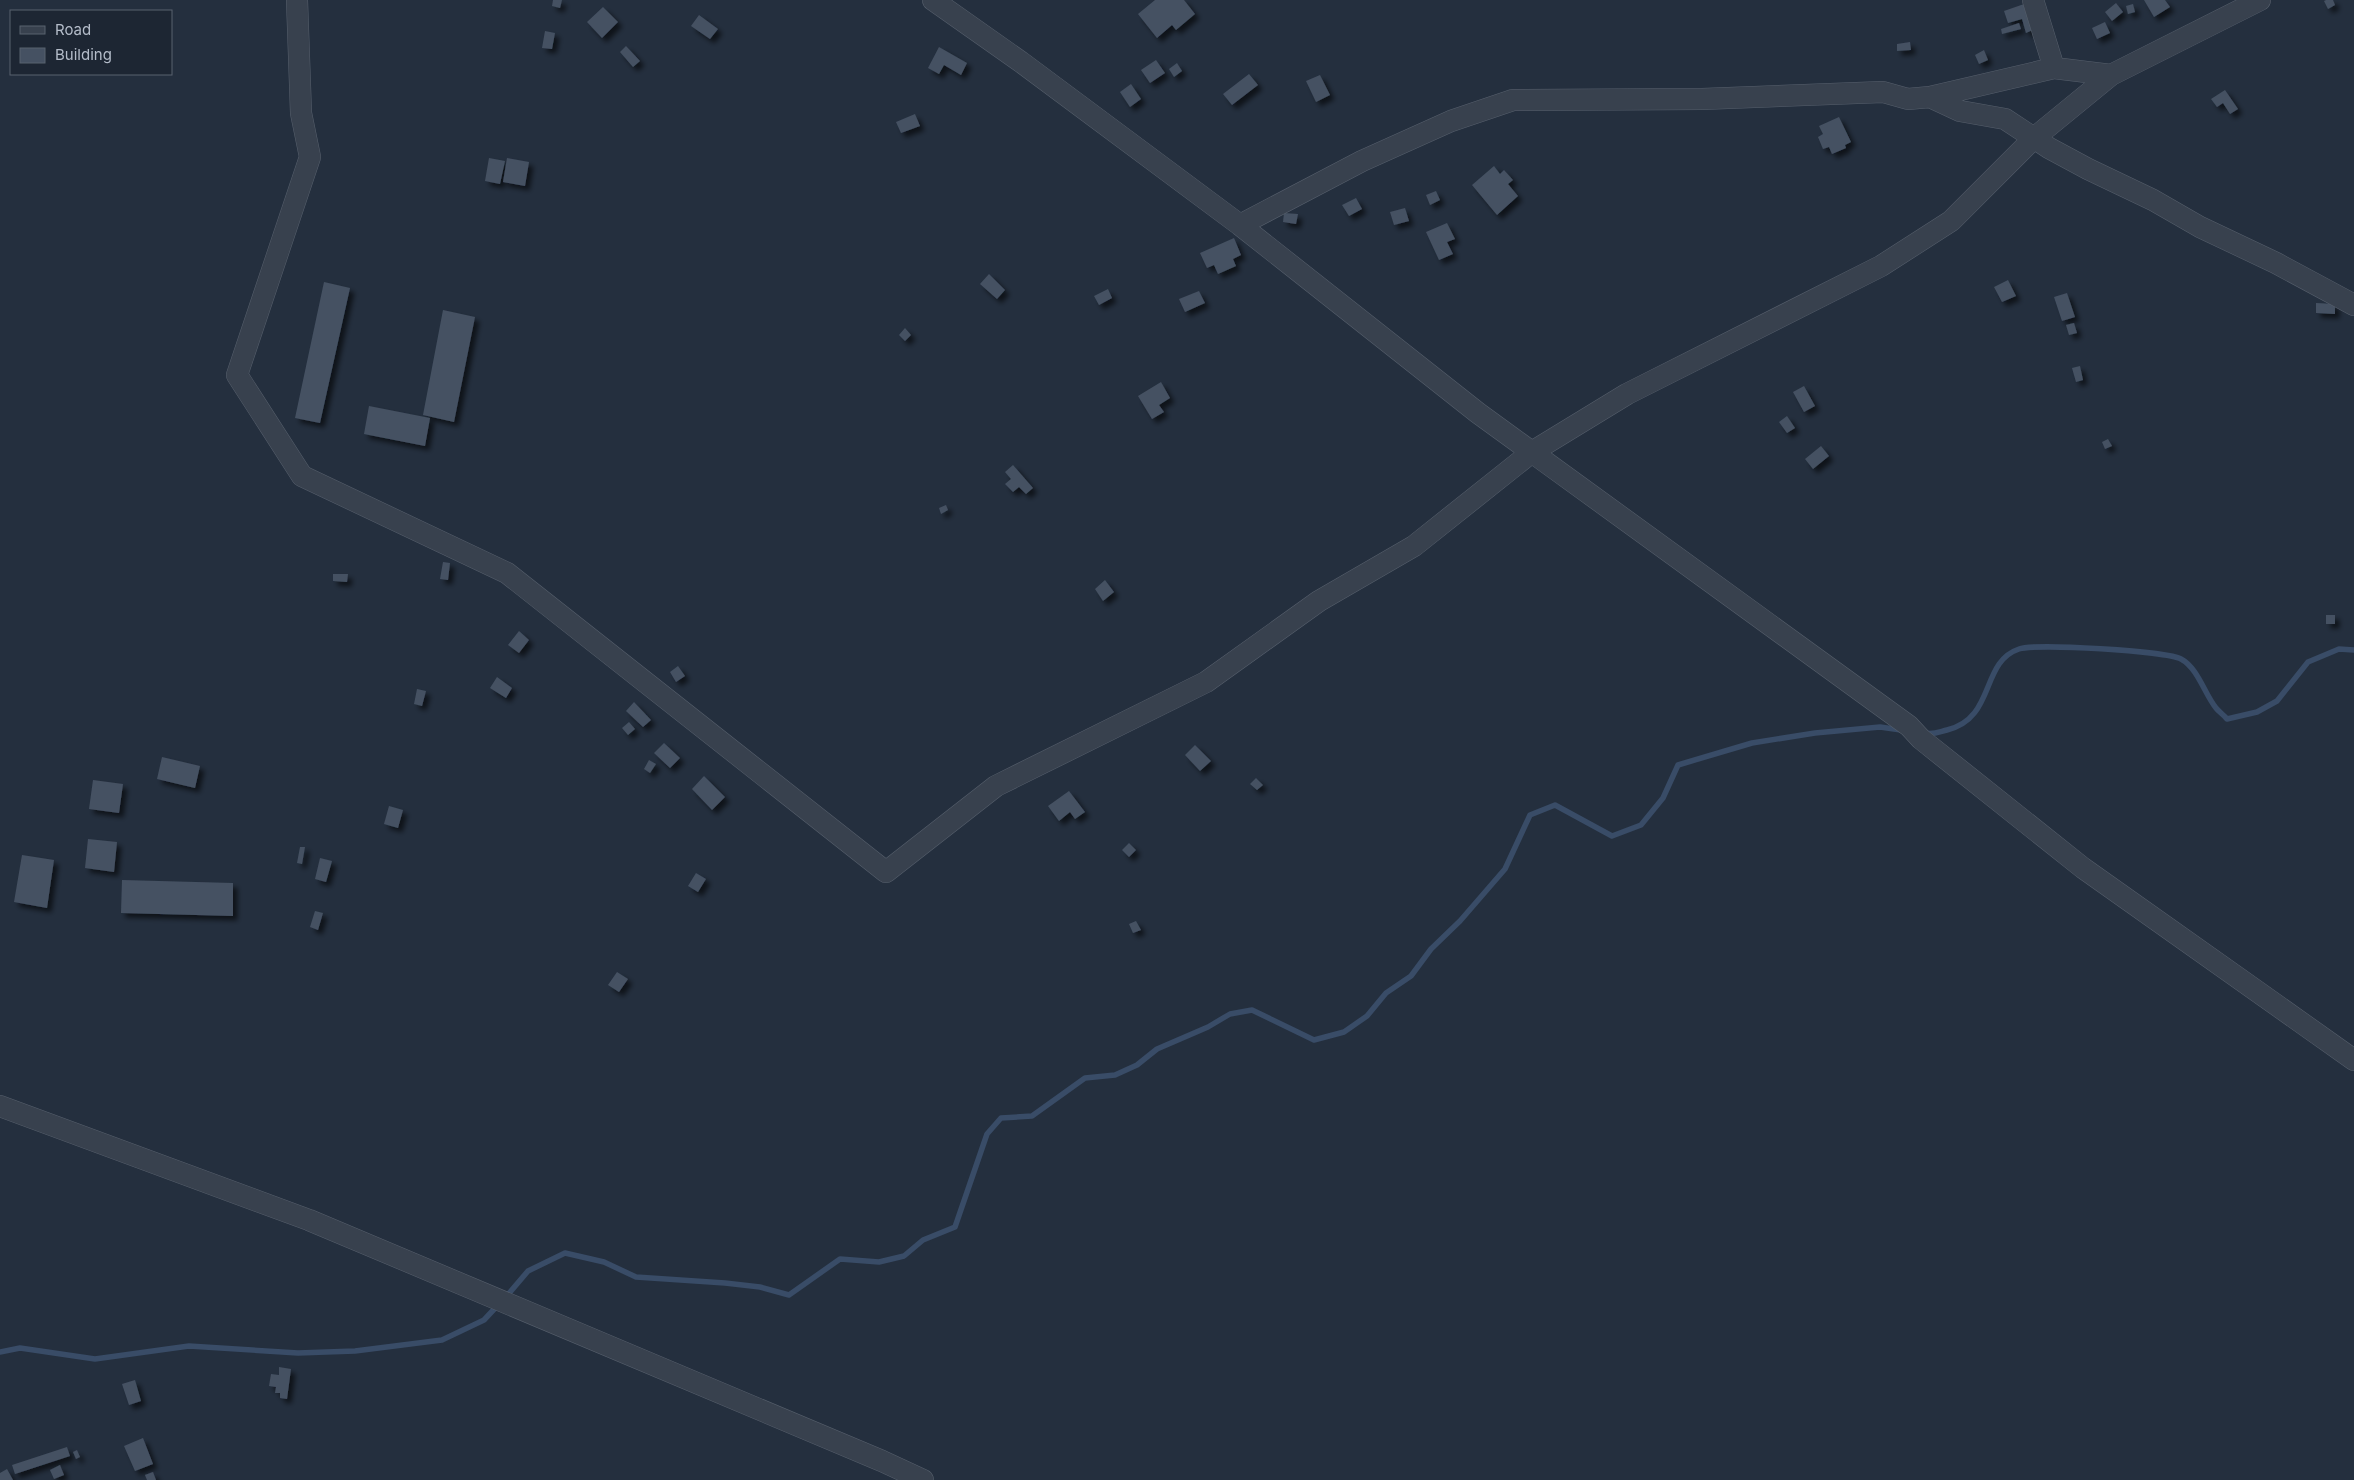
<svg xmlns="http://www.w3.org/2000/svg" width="2354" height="1480" font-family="Inter,sans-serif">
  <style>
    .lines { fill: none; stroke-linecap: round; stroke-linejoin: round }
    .stream { stroke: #394c67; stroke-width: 5.5 }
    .building { fill: #455162; filter: url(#shadow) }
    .street-casing { stroke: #565f6c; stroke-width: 22 }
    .street { stroke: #38414e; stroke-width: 21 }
  </style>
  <defs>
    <filter id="shadow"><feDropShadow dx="4.5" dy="4.5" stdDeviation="2.5" flood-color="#0009"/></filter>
  </defs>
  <rect width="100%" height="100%" fill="#242f3e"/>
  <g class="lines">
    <path class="stream" d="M1925,733C1933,735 1939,732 1947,730C1996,718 1980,662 2019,649C2035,643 2167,651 2181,659C2198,668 2205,695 2216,708C2219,712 2224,715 2227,719L2257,712L2277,701L2308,662L2339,649L2354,650
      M505,1298L528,1271L565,1253L604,1262L636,1277L725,1283L760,1287L789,1295L840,1259L879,1262L904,1256L923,1240L955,1227L987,1134L1001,1118L1032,1116L1085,1078L1115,1075L1137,1065L1157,1049L1208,1027L1230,1014L1252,1010L1314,1040L1344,1032L1367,1016L1386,993L1411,976L1431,949L1460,921L1505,869L1530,815L1555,805L1612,836L1641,825L1663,798L1678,765L1752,743L1815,733L1880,727L1901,730
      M0,1352L20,1348L95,1359L189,1346L298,1353L355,1351L442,1340L484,1320L498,1305"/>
  </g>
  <path class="building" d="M553,0H562L560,8L552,6Z
    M1155,0H1184L1195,14L1176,30L1172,25L1157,38L1138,14Z
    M2144,0H2165L2170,7L2154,17Z
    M2326,0H2333L2335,5L2328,9L2324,1Z
    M2027,3L2035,29L2026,33L2022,19L2008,23L2004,11Z
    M2116,3L2123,12L2112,21L2105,12Z
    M2133,4L2135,12L2128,14L2126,6Z
    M603,7L618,22L602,38L587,22Z
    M699,15L718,29L710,39L691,26Z
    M2105,22L2110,33L2097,39L2092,28Z
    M2019,23L2021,29L2002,34L2001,29Z
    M545,31L555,33L552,49L542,48Z
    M1910,42L1911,50L1897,51V44Z
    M626,46L640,61L633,67L620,52Z
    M939,47L967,63L961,75L944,65L939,74L928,68Z
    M1984,50L1988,60L1979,64L1975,55Z
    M1156,60L1165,73L1150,83L1141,70Z
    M1177,63L1182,71L1174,77L1169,69Z
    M1249,74L1258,85L1232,105L1223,94Z
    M1320,75L1330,95L1316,102L1306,81Z
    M1131,84L1141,99L1130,107L1120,92Z
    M2225,90L2238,109L2230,114L2223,103L2217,107L2211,99Z
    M915,114L920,126L901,133L896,122Z
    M1839,117L1851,142L1845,145L1846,148L1832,154L1829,147L1823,149L1818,137L1823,134L1819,126Z
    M489,158L505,161L500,184L485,181Z
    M507,158L529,162L525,186L503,182Z
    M1494,166L1500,174L1504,170L1513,180L1508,184L1518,196L1497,215L1472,185Z
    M1436,191L1440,200L1430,205L1426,195Z
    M1356,198L1362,209L1349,216L1342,205Z
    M1405,208L1409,221L1394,225L1390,212Z
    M1284,213L1298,214L1296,224L1283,222Z
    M1447,223L1455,239L1447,242L1453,254L1439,260L1426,232Z
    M1234,238L1241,255L1233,259L1236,266L1218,274L1214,265L1207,268L1200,253Z
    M989,274L1005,290L997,299L980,284Z
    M2008,280L2016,296L2002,302L1994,287Z
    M324,282L350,288L320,423L295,418Z
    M1108,289L1112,298L1099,305L1094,296Z
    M1199,291L1205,303L1185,312L1179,299Z
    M2067,293L2075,317L2062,321L2054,297Z
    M2316,303L2335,304V314L2316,313Z
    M443,310L475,317L454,422L423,415Z
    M2074,323L2077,333L2069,335L2066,325Z
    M905,328L911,335L905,341L899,335Z
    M2080,366L2083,380L2076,382L2072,368Z
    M1161,382L1170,398L1159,405L1164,412L1152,419L1138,396Z
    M1804,386L1815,406L1804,412L1793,392Z
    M369,406L430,418L425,446L364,434Z
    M1787,416L1795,428L1787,433L1779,422Z
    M2108,439L2112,446L2105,449L2102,442Z
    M1821,446L1829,456L1813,469L1805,459Z
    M1013,465L1033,488L1026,494L1019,487L1013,492L1005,484L1011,479L1005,472Z
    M946,505L948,510L941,514L939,508Z
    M443,562L450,563L448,580L440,579Z
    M333,574H348L347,582L333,581Z
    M1105,580L1114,592L1103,601L1095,589Z
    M2326,615H2335V624H2326Z
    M519,631L529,640L519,653L508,645Z
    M678,666L685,676L676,682L670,672Z
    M497,677L512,688L506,698L490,688Z
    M417,689L426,691L422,706L414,704Z
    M634,702L651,720L643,727L626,711Z
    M629,722L635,729L628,735L622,728Z
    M664,743L680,758L670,768L654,753Z
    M1195,745L1211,761L1200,771L1185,755Z
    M162,757L200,766L195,788L157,779Z
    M649,760L656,764L650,773L644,769Z
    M704,776L725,797L712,810L692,789Z
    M1256,778L1263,785L1257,790L1250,784Z
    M93,780L123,784L119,813L89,809Z
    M1069,791L1085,812L1075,819L1070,812L1059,821L1048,806Z
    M389,806L403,810L398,828L384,824Z
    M88,839L117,842L114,872L85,868Z
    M1129,843L1136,850L1129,857L1122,850Z
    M300,847H305L302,864L297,863Z
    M22,855L54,860L47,908L14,902Z
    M320,858L332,861L326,882L315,879Z
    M696,873L706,879L698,892L688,886Z
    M122,880L233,883V916L121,913Z
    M315,911L323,913L318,930L310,927Z
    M1136,921L1141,930L1133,933L1129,924Z
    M617,972L628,979L619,992L608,985Z
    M279,1367L291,1369L287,1399L280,1398V1393H275L276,1387L269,1386L271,1374L279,1375Z
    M135,1380L141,1401L129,1405L122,1384Z
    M143,1438L153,1464L135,1471L124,1446Z
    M67,1447L70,1456L15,1474L12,1465Z
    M77,1450L80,1457L76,1459L73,1452Z
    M60,1465L64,1475L54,1479L50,1470Z
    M7,1469L13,1480H0V1473Z
    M153,1472L156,1480H147L145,1475Z"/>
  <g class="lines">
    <defs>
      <path id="street" d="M297,0L301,113L310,157L237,375L302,476L507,573L886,872L996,786L1206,682L1319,601L1414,546L1532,452L1627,394L1881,266L1951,221L2034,138L2111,75L2260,0
        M933,0L1021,62L1240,225L1478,413L1909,726L1921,739L2083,868L2354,1060
        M2033,0L2054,68
        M1930,97L2054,68L2111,75
        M1240,225L1362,161L1451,121L1513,100L1702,99L1883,92L1908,99L1930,97L1960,111L2005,119L2049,148L2088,169L2153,200L2200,227L2276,263L2354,305
        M0,1106L309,1220L882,1461L923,1480"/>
    </defs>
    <use href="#street" class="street-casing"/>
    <use href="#street" class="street"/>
  </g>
  <rect x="10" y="10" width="162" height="65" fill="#1d2633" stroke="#59626f"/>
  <rect x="20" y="26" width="25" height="8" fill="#38414e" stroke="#59626f"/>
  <text x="55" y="35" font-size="15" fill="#b4bcc9">Road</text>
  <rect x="20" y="48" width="25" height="15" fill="#455162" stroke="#59626f"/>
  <text x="55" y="60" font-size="15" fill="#b4bcc9">Building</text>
</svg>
